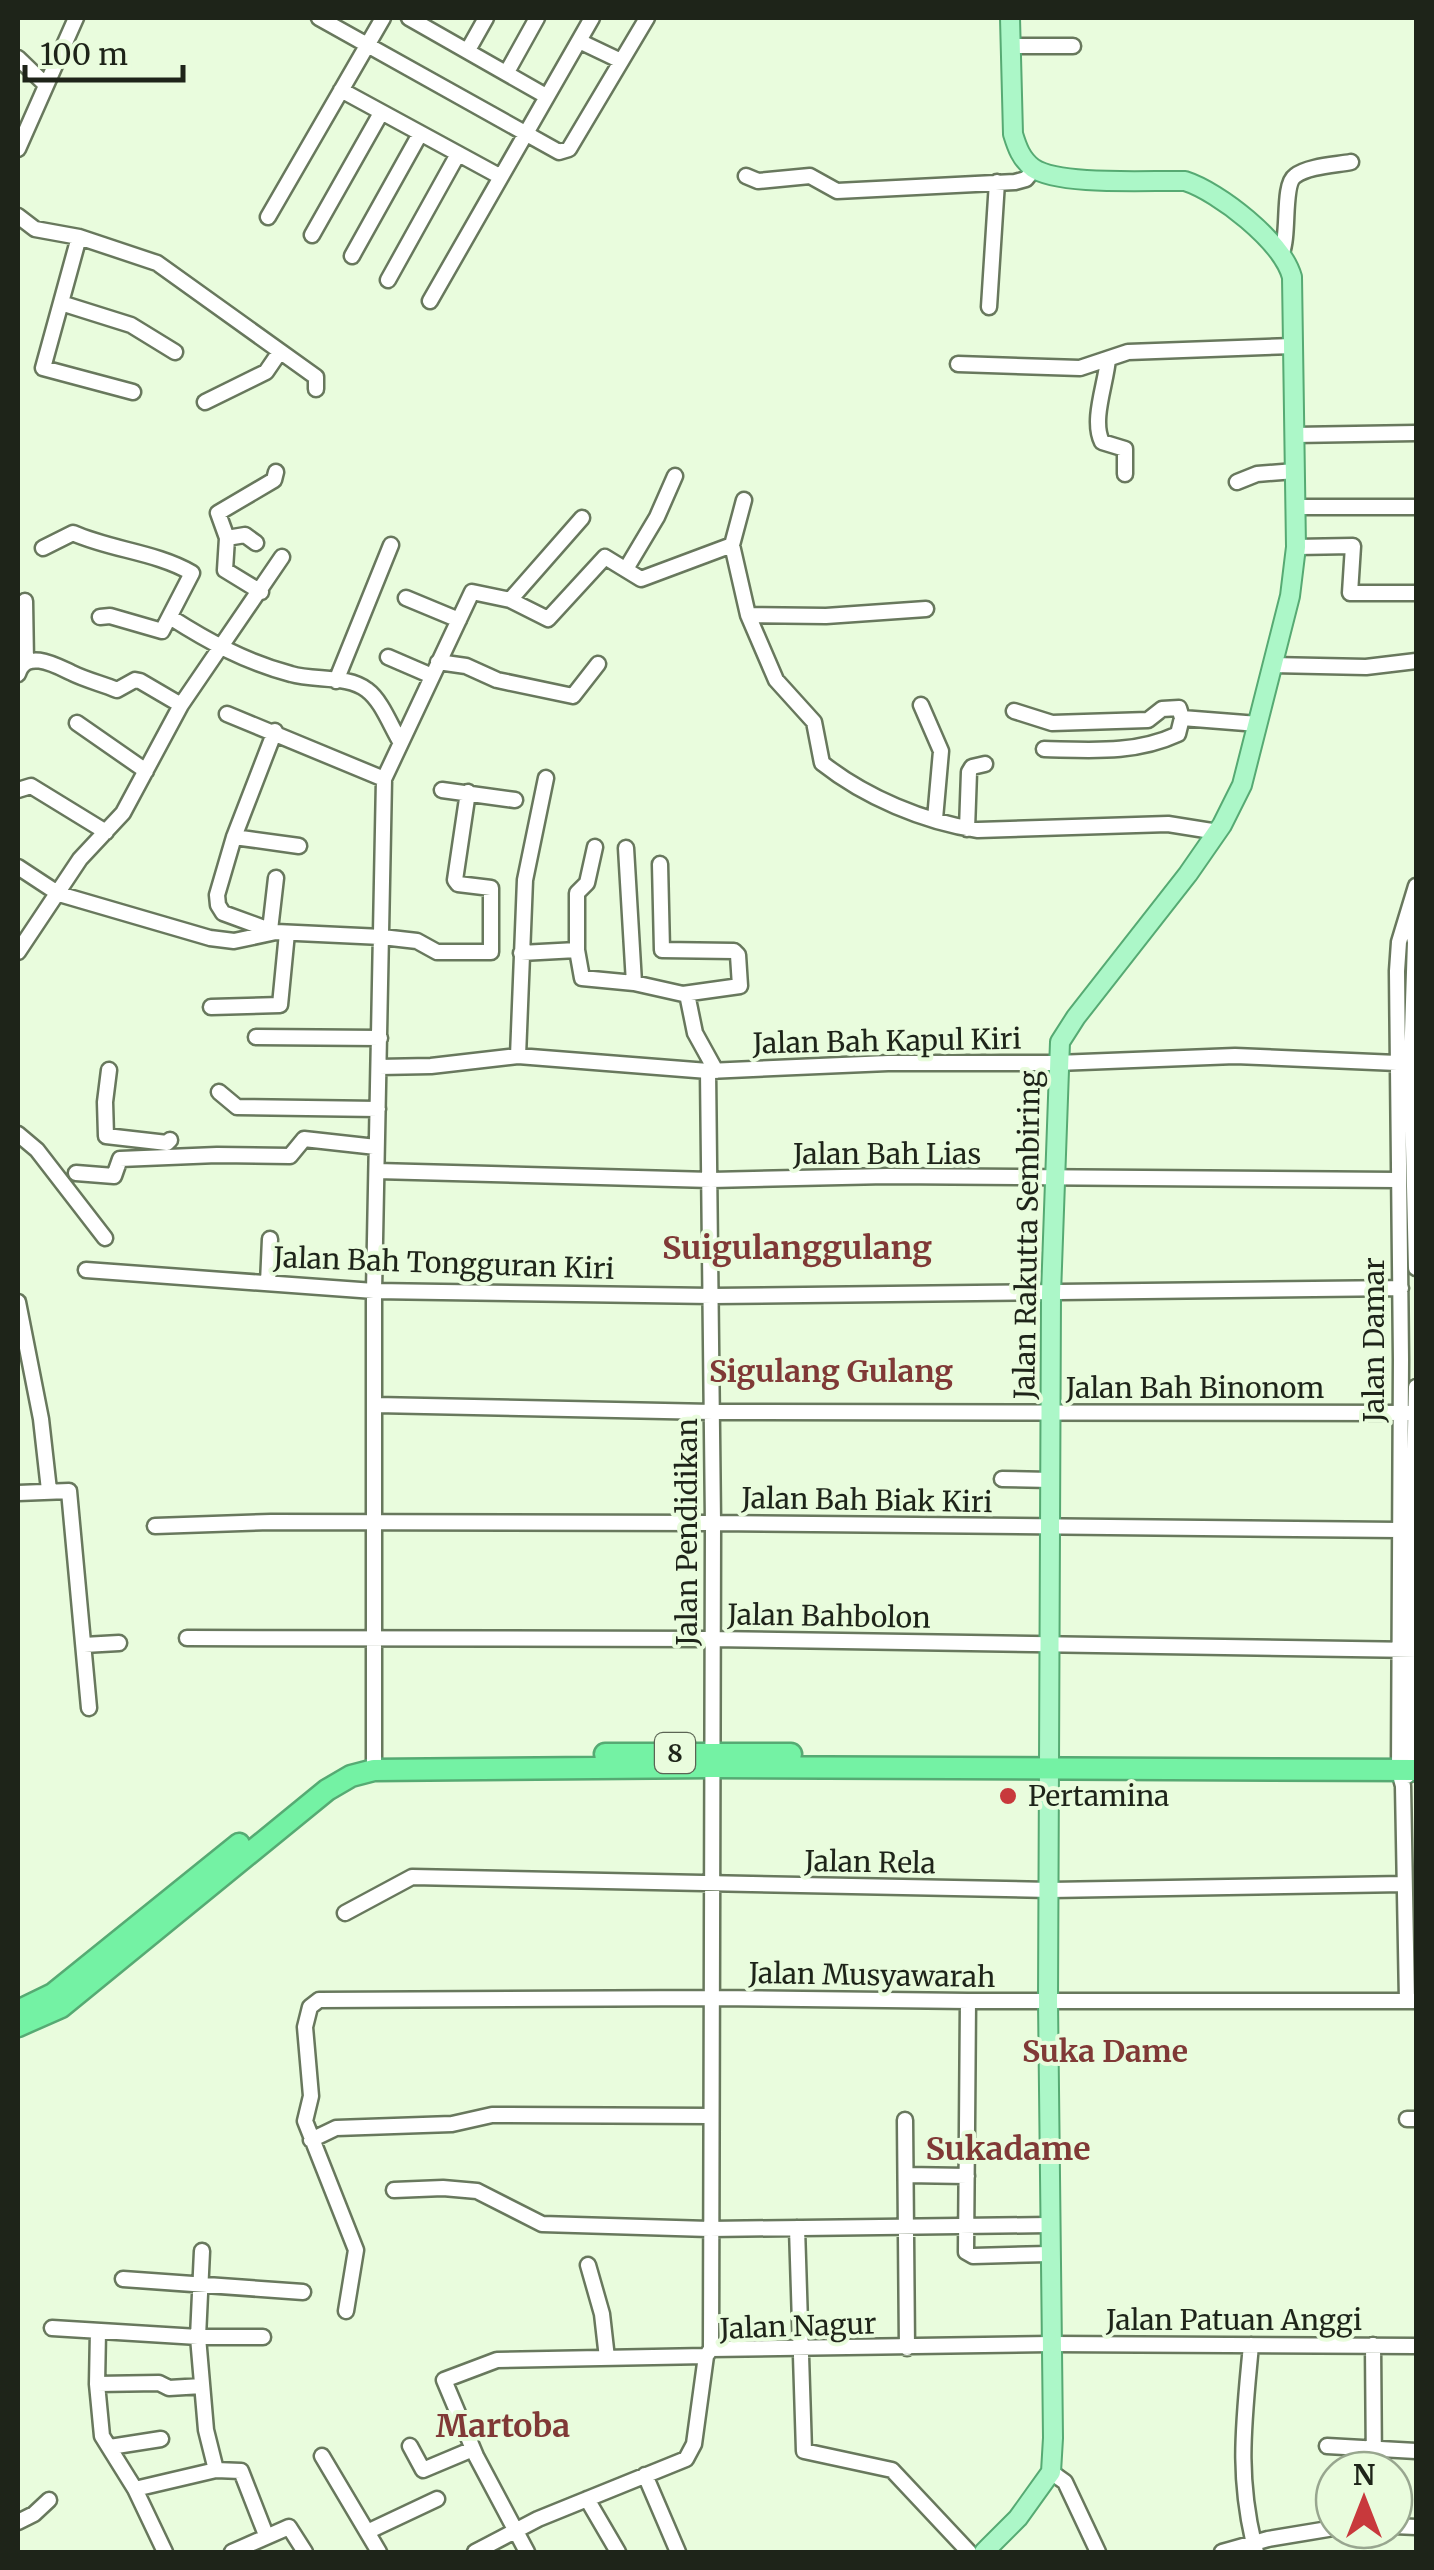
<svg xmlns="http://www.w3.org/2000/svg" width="1434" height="2570" font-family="Merriweather,serif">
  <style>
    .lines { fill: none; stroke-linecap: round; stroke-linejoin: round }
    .minor-casing { stroke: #68785d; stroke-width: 19 }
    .major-casing { stroke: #56aa73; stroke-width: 22 }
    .highway-casing { stroke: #56aa73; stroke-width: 25 }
    .minor { stroke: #fff; stroke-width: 14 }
    .major { stroke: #acf7c8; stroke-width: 18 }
    .highway { stroke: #74f2a4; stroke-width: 20 }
    .poi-dot { fill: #c8393c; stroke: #e9fcdd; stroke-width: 4 }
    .labels { text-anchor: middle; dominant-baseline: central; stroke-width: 8; stroke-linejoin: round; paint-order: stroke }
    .shield { fill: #e9fcdd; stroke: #5b6554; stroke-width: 2.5 }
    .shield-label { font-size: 25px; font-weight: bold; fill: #1e2419 }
    .street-label { font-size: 28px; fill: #1e2419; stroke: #e9fcdd }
    .poi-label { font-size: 28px; fill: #1e2419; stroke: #e9fcdd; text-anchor: start }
    .neighbourhood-label { font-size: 30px; font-weight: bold; fill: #803936; stroke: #e9fcdd }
    .quarter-label { font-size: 32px; font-weight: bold; fill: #803936; stroke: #e9fcdd }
  </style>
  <rect width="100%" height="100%" fill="#e9fcdd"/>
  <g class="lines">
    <defs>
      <path id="minor" d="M319,18L559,152L569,149L647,18
        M409,18L546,96
        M579,41L621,61
        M1010,46H1073
        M468,50L486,18
        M18,58L46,85
        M507,72L537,18
        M341,90L501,177
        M18,149L76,18
        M746,176L758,181L810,176L837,191L1015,182L1026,179L1034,169
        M18,216L35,229L79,237L157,263L316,377V389
        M268,217L383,18
        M312,235L381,113
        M79,237L43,368L133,392
        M1281,255C1290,236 1282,185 1295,176C1308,166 1335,165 1351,162
        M352,256L420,134
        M388,280L458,154
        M430,301L592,18
        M61,303L131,325L175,352
        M989,307L997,182
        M1108,359C1106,384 1091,420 1102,442L1125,449V474
        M958,364L1080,368L1128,352L1293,346
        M205,402L266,372L279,353
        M1294,435L1416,433
        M1237,482L1257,474L1295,471
        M1295,507H1416
        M227,538L245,535L256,543
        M732,545L744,500
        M1296,547L1353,546L1350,593H1416
        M43,548L73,533C111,550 156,552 192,573L162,631L110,616L100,617
        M626,569L657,517L675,476
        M261,592L225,570L227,538L218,513L274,480L276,472
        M406,598L459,620
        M510,600L582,518
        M25,601L26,662
        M748,615L826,616L926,609
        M170,617C209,642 246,662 291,674C315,681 348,675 367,690C382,701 391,727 401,743
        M388,657L432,676
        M438,662L466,666L497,680L573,696L598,664
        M1272,665L1366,667L1416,661
        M18,674C26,648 57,666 72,673C86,680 103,684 117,690L135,680L140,681L181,705
        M336,681L391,545
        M921,705L941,751L935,819
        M1014,711L1052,723L1148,720L1162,709L1179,708L1182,718L1258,724
        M227,714L384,779
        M77,723L146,771
        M1044,749C1091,750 1135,754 1178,734L1182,718
        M18,790L31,786L106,832
        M442,790L515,800
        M967,829L969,772L972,767L985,764
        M234,837L299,846
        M626,848L634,983
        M18,867L59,894L210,938L234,941L276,932L382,937L417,941L437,952H491V888L458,884L455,880L468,792
        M1410,917L1415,942L1411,1063L1416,1268
        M270,930L276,878
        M275,932L223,913L218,905L217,895L234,837L275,731
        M577,950V893L587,883L595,847
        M18,952L80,859L123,813L181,705L282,557
        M521,953L577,950L582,978L634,983L683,994L740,986L738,955L734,951L662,950L660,864
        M687,994L695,1033L716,1071
        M211,1007L280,1005L287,933
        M256,1037L380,1038
        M518,1056L525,880L546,778
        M379,1067L431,1066L518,1056L708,1071L888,1063H1057L1235,1056L1397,1063
        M109,1070L105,1102L106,1136L167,1143L170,1140
        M708,1071L713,1523L711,2349
        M219,1092L237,1107L378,1109
        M18,1134L37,1150L105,1238
        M377,1171L711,1180L887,1176L1397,1180
        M76,1173L114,1176L120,1159L217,1155L290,1156L304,1139L376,1147
        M86,1270L374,1291L712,1296L1401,1288
        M268,1283L270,1239
        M18,1302L41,1419L49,1490
        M376,1405L712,1412L1415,1413
        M1002,1479L1051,1480
        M18,1493L69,1491L89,1708
        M155,1526L271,1522L713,1523L1398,1530
        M187,1638L711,1639L1416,1650
        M84,1645L119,1643
        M374,1770V1291L384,779L472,592L510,600L548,619L605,557L641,579L732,545L748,615L776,680L814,722L822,763C865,797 924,822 978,830L1168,824L1218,832
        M1407,1776L1416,1387
        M345,1913L412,1877L1050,1890L1404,1884
        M968,2001L966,2252L973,2256L1049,2254
        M1407,2001L1403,1786L1399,1771L1401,1359L1397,971L1399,942L1416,886
        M1407,2119H1416
        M905,2120L907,2348
        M311,2140L336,2128L452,2124L492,2115L709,2116
        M906,2175L967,2176
        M394,2190L443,2188L477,2191L542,2224L709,2229L1049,2225
        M797,2228L804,2451L892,2470L969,2552
        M202,2251L198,2337L206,2430L216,2470
        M588,2265L602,2314L607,2358
        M123,2279L303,2292
        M346,2311L356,2250L305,2121L311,2096L305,2027L310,2007L319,2000L712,1998L968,2001H1416
        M52,2328L198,2337H263
        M98,2331L97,2384L102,2436L135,2489L165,2552
        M1251,2345C1244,2422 1236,2476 1256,2552
        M1373,2345L1374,2470
        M97,2384L159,2383L169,2388L202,2386
        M410,2446L423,2470L473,2449
        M1327,2446L1416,2451
        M110,2447L161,2439
        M322,2456L379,2552
        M1051,2472L1065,2482L1098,2552
        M645,2475L678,2552
        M135,2489L216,2470L241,2471L266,2535
        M587,2499L618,2552
        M18,2522L34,2514L49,2500
        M1394,2526L1416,2527
        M367,2532L437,2499
        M232,2552L289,2527L305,2552
        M475,2552L538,2519L686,2459L694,2444L706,2356L711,2349L1051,2344L1416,2346
        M527,2552L476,2456L444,2380L497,2360L706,2356
        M1222,2552L1268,2539L1334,2528"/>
      <path id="major" d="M984,2552L1018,2518L1051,2472L1053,2438L1048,2001L1051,1294L1060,1042L1076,1017L1188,874L1222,825L1242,785L1290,596L1296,547L1292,277C1282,241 1219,192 1185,181C1150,180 1059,186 1033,168C1021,159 1017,147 1013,134L1010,18"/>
      <path id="highway" d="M605,1754H791
        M18,2011L53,1994L239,1844
        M18,2026L61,2007L327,1790L351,1776L374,1770L711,1767L1416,1770"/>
    </defs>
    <use href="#minor" class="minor-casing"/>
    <use href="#major" class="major-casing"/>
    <use href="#highway" class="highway-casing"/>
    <use href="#minor" class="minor"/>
    <use href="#major" class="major"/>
    <use href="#highway" class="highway"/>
  </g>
  <circle class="poi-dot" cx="1008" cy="1796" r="10"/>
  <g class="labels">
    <rect class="shield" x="655" y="1733" width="40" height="40" rx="8"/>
    <g class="shield-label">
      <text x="675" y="1753">8</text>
    </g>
    <g class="street-label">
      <text transform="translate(887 1041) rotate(-1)">Jalan Bah Kapul Kiri</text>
      <text x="887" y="1154">Jalan Bah Lias</text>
      <text transform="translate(1027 1235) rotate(-89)">Jalan Rakutta Sembiring</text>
      <text transform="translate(444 1263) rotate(2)">Jalan Bah Tongguran Kiri</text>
      <text transform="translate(1374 1340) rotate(-90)">Jalan Damar</text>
      <text x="1195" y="1388">Jalan Bah Binonom</text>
      <text transform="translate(867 1500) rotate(1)">Jalan Bah Biak Kiri</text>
      <text transform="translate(687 1532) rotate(-90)">Jalan Pendidikan</text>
      <text transform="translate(829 1616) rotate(1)">Jalan Bahbolon</text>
      <text transform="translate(870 1862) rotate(1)">Jalan Rela</text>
      <text transform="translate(872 1975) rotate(1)">Jalan Musyawarah</text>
      <text x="1234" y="2320">Jalan Patuan Anggi</text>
      <text transform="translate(798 2326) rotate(-2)">Jalan Nagur</text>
    </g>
    <g class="poi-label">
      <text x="1028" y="1796">Pertamina</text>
    </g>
    <g class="neighbourhood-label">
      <text x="831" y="1371">Sigulang Gulang</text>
      <text x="1105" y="2051">Suka Dame</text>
    </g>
    <g class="quarter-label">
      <text x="797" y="1248">Suigulanggulang</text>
      <text x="1008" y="2149">Sukadame</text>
      <text x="503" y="2426">Martoba</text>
    </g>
  </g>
  <rect width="1434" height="2570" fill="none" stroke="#1e2419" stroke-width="40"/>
  <g transform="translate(1364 2500)"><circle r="48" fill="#e9fcdd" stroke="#98a68f" stroke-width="2.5"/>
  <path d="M0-8L18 38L0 25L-18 38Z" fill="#c8393c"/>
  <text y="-15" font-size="28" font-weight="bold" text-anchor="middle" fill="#1e2419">N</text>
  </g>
  <path d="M25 65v15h158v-15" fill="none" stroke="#1e2419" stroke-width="5"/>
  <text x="40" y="65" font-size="30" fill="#1e2419" stroke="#e9fcdd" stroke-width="8" paint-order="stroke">100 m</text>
</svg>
